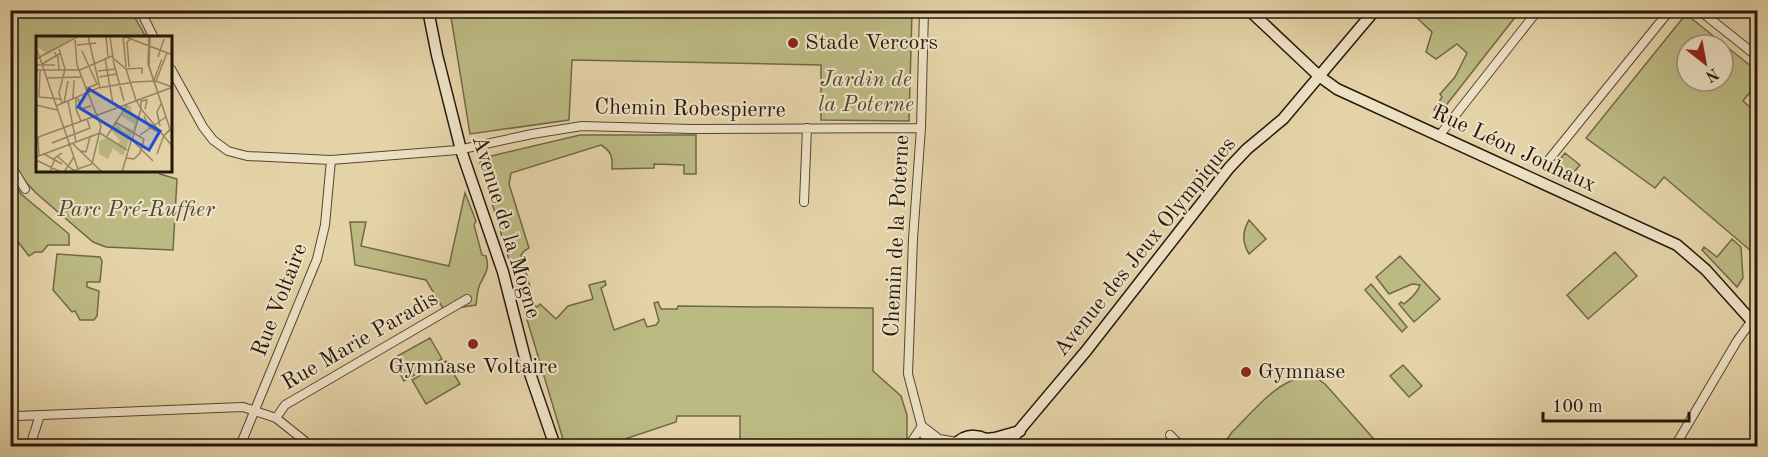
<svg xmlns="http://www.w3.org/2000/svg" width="1768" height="457" font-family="'Old Standard TT',serif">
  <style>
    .green { fill: #bcba83; stroke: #706847; stroke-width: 1.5; fill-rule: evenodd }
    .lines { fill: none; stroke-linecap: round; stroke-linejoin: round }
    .street-casing { stroke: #554632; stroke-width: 10 }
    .secondary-casing { stroke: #25170b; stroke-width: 13 }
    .street { stroke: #eee2c6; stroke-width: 8 }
    .secondary { stroke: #eee2c6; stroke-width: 10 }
    .poi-dot { fill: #8f2418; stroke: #eee2c6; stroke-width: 2 }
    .labels { text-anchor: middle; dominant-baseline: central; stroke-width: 4.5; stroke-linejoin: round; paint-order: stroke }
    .poi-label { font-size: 22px; fill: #25170b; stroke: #eee2c6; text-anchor: start }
    .park-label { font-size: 22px; font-style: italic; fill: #52482f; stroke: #eee2c6 }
    .street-label { font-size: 22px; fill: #25170b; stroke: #eee2c6 }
    .inset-road { fill: none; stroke: #988869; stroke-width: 1.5 }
    .view { fill: #1d4ed8; fill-opacity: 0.15; stroke: #1d4ed8; stroke-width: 3 }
    .inset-edge { fill: none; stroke: #25170b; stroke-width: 3 }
  </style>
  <rect width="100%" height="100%" fill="#e5d3a8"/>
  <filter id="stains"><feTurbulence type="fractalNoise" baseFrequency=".00333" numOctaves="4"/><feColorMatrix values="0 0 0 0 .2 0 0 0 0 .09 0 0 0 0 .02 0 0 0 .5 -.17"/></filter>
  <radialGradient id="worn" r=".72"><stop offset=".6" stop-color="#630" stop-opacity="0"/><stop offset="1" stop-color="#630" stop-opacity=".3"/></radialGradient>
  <path class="green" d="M10,11H131L146,37L38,38V171H158L160,174L177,179L173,250L106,247L93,242L36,193L19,175L11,159Z
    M450,11H912L909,121L821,120V65L572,60L569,120L470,134Z
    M1424,11H1520L1440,113L1434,110L1442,97L1440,94L1455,77L1467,53L1457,44L1436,59L1426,52L1432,32L1418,19Z
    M1686,14L1757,71V83L1743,101L1757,113L1758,243L1751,251L1664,177L1655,188L1586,138ZM1687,45H1723V81H1687Z
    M580,135H696V174H684V165L654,164V168L612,169C613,157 611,151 601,145L511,173L509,184L529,248L524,251L521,255L531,290L527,291L530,300L537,307L540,304L556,319L568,306L593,299L589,285L605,281L606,285L601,288L614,330L644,319L647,327L656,325L659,321L654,303L658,302L661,309H677L678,306L873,308V371L901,396L907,415V446H740V416H677L676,422L604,446H565L480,163L483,158Z
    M1565,153L1580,165L1568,179L1553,172L1552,169Z
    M10,177L21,194L69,234V245H48L42,252H35L29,256L11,233Z
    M465,193L476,221L474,225L482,255L486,256C490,269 485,274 480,284C477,291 477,298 476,305L444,310L426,280L355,265L350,222H366L361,246L449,266Z
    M1249,220L1266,239L1249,254C1242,242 1242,232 1249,220Z
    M1732,239L1741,247L1743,278L1737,287L1702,250L1704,247L1717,257Z
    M1615,252L1637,276L1588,319L1567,295Z
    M57,254L100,257L102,261L100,282H87V287L99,291L97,316L94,320H80L75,311L72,312L53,290Z
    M1400,256L1440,299L1414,322L1399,304L1401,302L1404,304C1410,299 1418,293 1420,285L1412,284L1389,294L1376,277Z
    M1371,284L1407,327L1402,332L1365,290Z
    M430,338L442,359L404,381L392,359Z
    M446,361L460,384L426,404L412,380Z
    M1403,365L1422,386L1409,397L1390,376Z
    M1305,376L1316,378L1325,384L1380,446H1226V441L1232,432C1253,412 1275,382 1305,376Z"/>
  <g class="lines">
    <defs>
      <path id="street" d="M140,10L154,38
        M924,10L921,128L913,239L908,374L924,435L934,446
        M1699,10L1758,57
        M171,69L203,127L213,140L228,151L247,156L331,160L458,150L532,134L582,126L691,129L921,128
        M1439,136L1538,10
        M1547,162L1670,10
        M10,164L25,189
        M804,202L807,128
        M276,418L285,405L467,299
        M10,420L17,416L243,407L276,418L311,446
        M922,426L939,439L957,442
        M1170,435L1181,446
        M30,446L40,415
        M240,446L317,259L325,225L331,160
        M912,446V441L922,426
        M1675,446L1737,341L1758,312"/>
      <path id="secondary" d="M428,10L437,55L461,150L503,272L526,362L555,446
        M1249,10L1319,76L1337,89L1677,245L1706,270L1758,328
        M986,439L995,438L1020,431
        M954,446C965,432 983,433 994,446
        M1006,446L1086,351L1229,168L1247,149L1283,119L1375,10"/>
    </defs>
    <use href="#street" class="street-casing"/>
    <use href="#secondary" class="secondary-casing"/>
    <use href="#street" class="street"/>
    <use href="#secondary" class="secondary"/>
  </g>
  <g class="poi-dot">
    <circle cx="793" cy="43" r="6"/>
    <circle cx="473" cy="344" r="6"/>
    <circle cx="1246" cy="372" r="6"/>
  </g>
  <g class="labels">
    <g class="poi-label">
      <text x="805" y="43">Stade Vercors</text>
      <text x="473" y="367" text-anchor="middle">Gymnase Voltaire</text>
      <text x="1258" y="372">Gymnase</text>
    </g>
    <g class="park-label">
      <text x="866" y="80">Jardin de<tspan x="866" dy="25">la Poterne</tspan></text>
      <text x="136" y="210">Parc Pré-Ruffier</text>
    </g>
    <g class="street-label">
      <text transform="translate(690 109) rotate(1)">Chemin Robespierre</text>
      <text transform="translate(1514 149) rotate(25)">Rue Léon Jouhaux</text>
      <text transform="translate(506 227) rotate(73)">Avenue de la Mogne</text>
      <text transform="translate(897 236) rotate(-87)">Chemin de la Poterne</text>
      <text transform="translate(1145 247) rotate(-51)">Avenue des Jeux Olympiques</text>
      <text transform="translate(280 300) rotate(-69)">Rue Voltaire</text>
      <text transform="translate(360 341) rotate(-30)">Rue Marie Paradis</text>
    </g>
  </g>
  <g transform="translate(36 36)">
    <rect width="136" height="136" fill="#e5d3a8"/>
    <path d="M0,0H42L12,18L1,11ZM89,70H95L96,80L109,83H102L87,120L77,112L72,123L63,118V105L72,101L80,108L84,105L75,94L79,87L91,97L89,90L97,94L98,88L85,80Z" fill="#bcba83"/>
    <path class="inset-road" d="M52,0L64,52M70,0L72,21M74,0L77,22L90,33L100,64M87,0L137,19M87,0L90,31M113,0L112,28L134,93L129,99M114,0L113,30L134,93M39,4L41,29L65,90L56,128M41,9L60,7M0,11L43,136M23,13L29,33L23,57L26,67M46,15L61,48L49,53M18,16L22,21L23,34M122,21L128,3M69,22L77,68M0,23L43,0M77,24L88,65M6,28L25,17M0,29H19M93,31L91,6L95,3M90,33L106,32V38M0,34H44L76,20M62,35L80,33M63,41L81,38M10,42L46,41M118,44L126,23M120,45L131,17M3,61L4,34M3,61L25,63M40,62V73L45,85M42,62L45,73L55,70M37,63L38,44M32,65L40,106M28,67L32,45M0,69L21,74M20,70L62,52L98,46L120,45L136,51M109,73L111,64L105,65V73L137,111M108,80L113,91L122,96M79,86L108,103L104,117L98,123L90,122M124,90L121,76L125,68M64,97L91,114M104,99L130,81M71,100L91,69M2,101L3,120M0,102L137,51M96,104L105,73L100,64M96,104L117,125M16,107L54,92L51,83M37,108L66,136M45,115L50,116L54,101M8,118L26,128M121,118L128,99L137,92M21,120L38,135M0,121L64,97M0,124L25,136M14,136L19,122L26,117M28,136L38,121M33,136L56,128M86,136L95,105"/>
    <path class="view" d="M53,53L124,95L113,114L42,71Z"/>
    <rect width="136" height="136" class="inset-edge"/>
  </g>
  <rect width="1768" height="457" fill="none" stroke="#e5d3a8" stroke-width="36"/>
  <rect x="12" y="12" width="1744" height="433" fill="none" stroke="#25170b" stroke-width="3"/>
  <rect x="18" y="18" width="1732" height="421" fill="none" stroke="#25170b" stroke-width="1.5"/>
  <g transform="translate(1705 63) rotate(149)"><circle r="28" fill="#eee2c6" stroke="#9e917b" stroke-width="1.5"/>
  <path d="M0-4.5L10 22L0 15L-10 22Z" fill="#8f2418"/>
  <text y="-9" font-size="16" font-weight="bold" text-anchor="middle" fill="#25170b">N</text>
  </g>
  <path d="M1543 412v9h146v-9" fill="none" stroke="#25170b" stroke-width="3"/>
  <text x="1552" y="412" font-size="18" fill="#25170b" stroke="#eee2c6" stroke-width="4.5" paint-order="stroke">100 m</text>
  <rect width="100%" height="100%" filter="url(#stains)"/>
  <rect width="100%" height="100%" fill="url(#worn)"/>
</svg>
